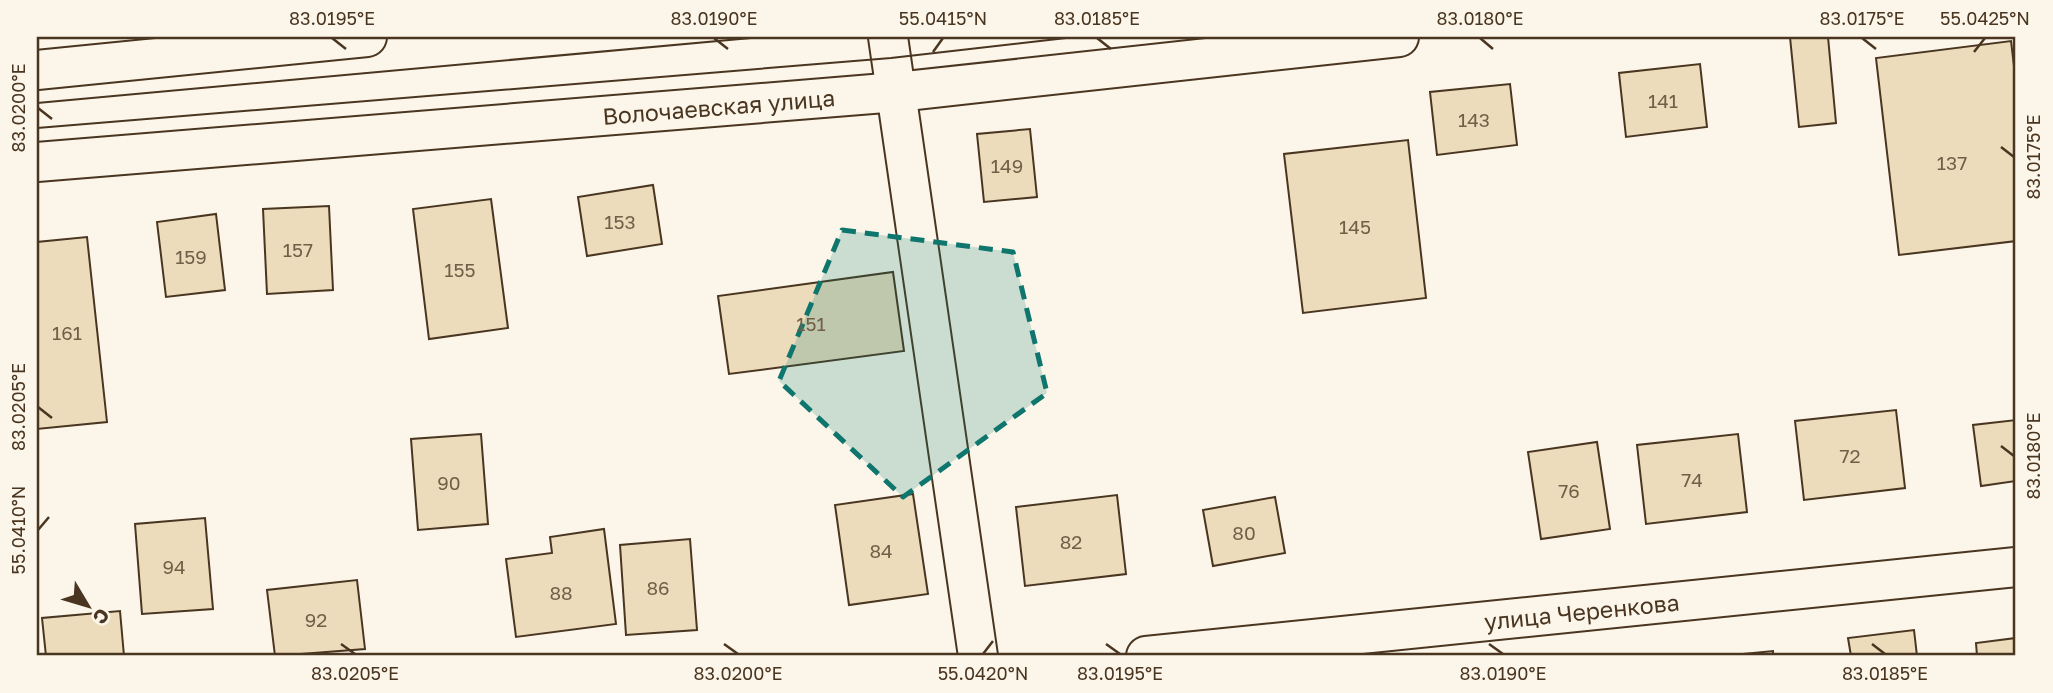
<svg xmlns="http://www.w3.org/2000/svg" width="2053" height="693" font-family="'Golos Text',sans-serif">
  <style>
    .building { fill: #ecdcbc; stroke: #4a3520; stroke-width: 2 }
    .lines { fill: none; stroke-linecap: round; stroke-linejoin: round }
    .minor-casing { stroke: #4a3520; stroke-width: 42 }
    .major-casing { stroke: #4a3520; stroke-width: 42 }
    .minor { stroke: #fbf6e9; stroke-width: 38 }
    .major { stroke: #fbf6e9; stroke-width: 38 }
    .tram { stroke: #4a3520; stroke-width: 2 }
    .marked { fill: #0f766e; fill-opacity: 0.2; stroke: #0f766e; stroke-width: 5; stroke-dasharray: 14 9; stroke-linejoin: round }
    .ticks { fill: none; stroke: #4a3520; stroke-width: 2.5 }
    .labels { text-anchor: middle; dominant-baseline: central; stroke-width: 5; stroke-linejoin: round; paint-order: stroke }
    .number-label { font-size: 19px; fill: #725f47 }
    .street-label { font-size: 23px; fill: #4a3520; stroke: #fbf6e9 }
    .neatline { fill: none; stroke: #4a3520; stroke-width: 2.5 }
    .ticks-label { font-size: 18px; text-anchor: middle; fill: #4a3520 }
  </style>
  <rect width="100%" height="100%" fill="#fbf6e9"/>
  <path class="building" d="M1790,37H1828L1836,123L1799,127Z
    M2011,41L2016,83V241L1899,255L1876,58Z
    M1700,64L1707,127L1626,137L1619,73Z
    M1510,84L1517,145L1437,155L1430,92Z
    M1030,129L1037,197L984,202L977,134Z
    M1408,140L1426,298L1303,313L1284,154Z
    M653,185L662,244L587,256L578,197Z
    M491,199L508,328L429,339L413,209Z
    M329,206L333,290L267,294L263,209Z
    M216,214L225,290L166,297L157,222Z
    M87,237L107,422L37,429V242Z
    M893,272L904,351L729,374L718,296Z
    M1896,410L1905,488L1804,500L1795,421Z
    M2016,420V481L1981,486L1973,425Z
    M481,434L488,524L418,530L411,439Z
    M1738,434L1747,512L1646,524L1637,445Z
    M1597,442L1610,529L1541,539L1528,452Z
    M913,494L928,594L849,605L835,505Z
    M1117,495L1126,574L1025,586L1016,507Z
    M1275,497L1285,553L1213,566L1203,510Z
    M205,518L213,609L142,614L135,524Z
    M604,529L616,624L516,637L506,559L552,553L550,537Z
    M690,539L697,630L626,635L620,545Z
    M357,580L365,649L275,656L267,590Z
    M120,611L124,656H46L42,618Z
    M1914,630L1917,656H1851L1848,638Z
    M2016,638V656H1977L1976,643Z
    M1773,651V656H1722Z"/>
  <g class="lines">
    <defs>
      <g id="minor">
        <path d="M888,37L978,656"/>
        <path id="s1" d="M1146,656L2016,567"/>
      </g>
      <g id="major">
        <path d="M37,70L367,37"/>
        <path id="s2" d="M37,162L897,92L1399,37"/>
      </g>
    </defs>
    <use href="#minor" class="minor-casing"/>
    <use href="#major" class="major-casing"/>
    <use href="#minor" class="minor"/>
    <use href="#major" class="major"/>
    <path class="tram" d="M37,103L762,37
      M37,128L891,58L1075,37"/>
  </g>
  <path class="marked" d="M842,230L1013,252L1047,393L903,497L779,381Z"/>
  <path class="ticks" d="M332,38L346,49M714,38L728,49M1097,38L1111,49M1480,38L1493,49M1862,38L1876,49M933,52L943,38M1974,52L1985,38M38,108L52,119M2001,147L2014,157M38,407L52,418M2001,446L2014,456M38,530L49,517M341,644L355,654M724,644L738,654M1106,644L1120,654M1489,644L1503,654M1872,644L1885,654M983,654L993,641"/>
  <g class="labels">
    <g class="number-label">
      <text x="1663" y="100">141</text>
      <text x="1474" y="119">143</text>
      <text x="1952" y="162">137</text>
      <text x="1007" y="165">149</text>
      <text x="620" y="221">153</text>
      <text x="1355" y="226">145</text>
      <text x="298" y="249">157</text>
      <text x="191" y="256">159</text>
      <text x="460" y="269">155</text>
      <text x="811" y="323">151</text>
      <text x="67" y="332">161</text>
      <text x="1850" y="455">72</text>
      <text x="1692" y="479">74</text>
      <text x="449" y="482">90</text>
      <text x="1569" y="490">76</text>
      <text x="1244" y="532">80</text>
      <text x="1071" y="541">82</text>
      <text x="881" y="550">84</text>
      <text x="174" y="566">94</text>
      <text x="658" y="587">86</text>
      <text x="561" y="592">88</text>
      <text x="316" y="619">92</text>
    </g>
    <g class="street-label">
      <text stroke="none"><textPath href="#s2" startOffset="684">Волочаевская улица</textPath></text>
      <text stroke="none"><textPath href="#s1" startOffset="438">улица Черенкова</textPath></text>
    </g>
  </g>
  <rect width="2053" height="693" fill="none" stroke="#fbf6e9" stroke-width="77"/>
  <g transform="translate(88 606) rotate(128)" stroke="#fbf6e9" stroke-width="5" paint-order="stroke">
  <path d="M0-5L12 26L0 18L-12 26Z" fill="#4a3520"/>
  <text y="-10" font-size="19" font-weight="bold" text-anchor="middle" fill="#4a3520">С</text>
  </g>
  <rect x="38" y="38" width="1976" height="616" class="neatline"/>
  <g class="ticks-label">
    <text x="332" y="25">83.0195°E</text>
    <text x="714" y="25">83.0190°E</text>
    <text x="943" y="25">55.0415°N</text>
    <text x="1097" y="25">83.0185°E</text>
    <text x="1480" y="25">83.0180°E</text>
    <text x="1862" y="25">83.0175°E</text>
    <text x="1985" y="25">55.0425°N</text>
    <text transform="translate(19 108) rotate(-90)" y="6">83.0200°E</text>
    <text transform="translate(2034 157) rotate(-90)" y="6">83.0175°E</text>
    <text transform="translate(19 407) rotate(-90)" y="6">83.0205°E</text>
    <text transform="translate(2034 456) rotate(-90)" y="6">83.0180°E</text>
    <text transform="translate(19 530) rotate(-90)" y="6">55.0410°N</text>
    <text x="355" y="680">83.0205°E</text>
    <text x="738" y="680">83.0200°E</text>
    <text x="983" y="680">55.0420°N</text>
    <text x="1120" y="680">83.0195°E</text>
    <text x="1503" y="680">83.0190°E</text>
    <text x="1885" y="680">83.0185°E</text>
  </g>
</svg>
